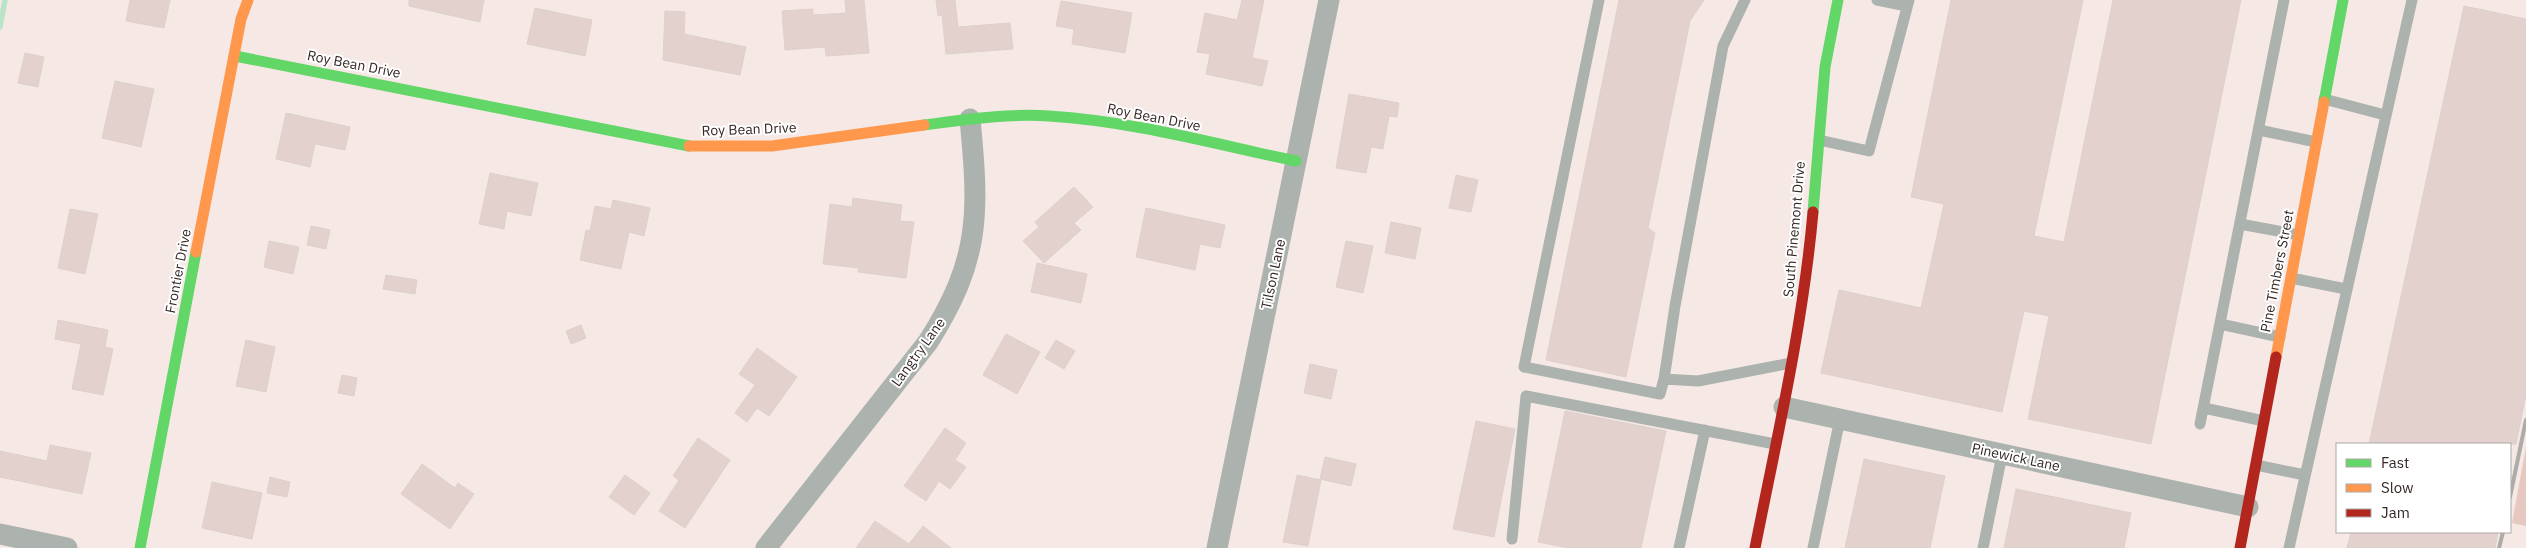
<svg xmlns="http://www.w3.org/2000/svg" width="2526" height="548" font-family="'IBM Plex Sans',sans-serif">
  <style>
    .green { fill: #e6c8c0 }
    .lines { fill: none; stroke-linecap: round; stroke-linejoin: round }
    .stream { stroke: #bae4ca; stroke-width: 5.5 }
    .building { fill: #e2d1cd; stroke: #ddd0cd }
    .lane { stroke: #acb2ad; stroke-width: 11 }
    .street { stroke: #acb2ad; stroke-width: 21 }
    .fast { stroke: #63d668; stroke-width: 11 }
    .slow { stroke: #ff974d; stroke-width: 11 }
    .jam { stroke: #b3261e; stroke-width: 11 }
    .rail { stroke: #adaca9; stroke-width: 4 }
    .labels { text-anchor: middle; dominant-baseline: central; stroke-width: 4; stroke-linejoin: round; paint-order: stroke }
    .street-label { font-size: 14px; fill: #342724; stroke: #fff }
  </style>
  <rect width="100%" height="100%" fill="#f5e8e5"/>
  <path class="green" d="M2526,447V526L2512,523Z"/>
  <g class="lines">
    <path class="stream" d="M0,27L5,0"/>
  </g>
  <path class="building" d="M130,0H170L164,28L126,21Z
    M409,0H484L480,22L409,6Z
    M845,0H864L869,53L826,56L825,47L785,50L782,11L813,9V15L846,13Z
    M936,0H955L958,27L1010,23L1013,49L946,54L942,15L938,16Z
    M1242,0H1264L1252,58L1268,61L1262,86L1206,74L1210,54L1197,52L1205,13L1237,20Z
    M1619,0H1704L1690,21L1648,228L1655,233L1626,377L1546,360Z
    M1951,0H2083L2034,236L2064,242L2113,0H2241L2151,444L2028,419L2049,316L2024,311L2002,412L1821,373L1839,290L1921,308L1944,204L1911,197Z
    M1061,1L1132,13L1125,53L1072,44L1074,29L1056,26Z
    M2464,6L2526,19V395L2516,444H2369Z
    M535,8L592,20L585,56L527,44Z
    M665,11L685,12L684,34L746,47L740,75L663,60Z
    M25,53L44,57L38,87L18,83Z
    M115,81L154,89L141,147L102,138Z
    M1349,94L1399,103L1397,117L1389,116L1383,149L1371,147L1366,173L1336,168Z
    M286,113L350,127L345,150L315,144L310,167L276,159Z
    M490,173L538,183L531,216L507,211L504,229L479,224Z
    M1456,175L1478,180L1471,212L1449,208Z
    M1074,187L1093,207L1074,223L1081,230L1044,263L1023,241L1039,227L1035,222Z
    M853,198L902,205L900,221L914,222L906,278L858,272L859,268L823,264L830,204L852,207Z
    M613,200L650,208L644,236L629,232L621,269L580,260L586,230L590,231L595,206L611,209Z
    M1146,208L1225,225L1220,248L1200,244L1195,270L1136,257Z
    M70,209L98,214L85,274L58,268Z
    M1391,222L1421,228L1415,259L1385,253Z
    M311,226L330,230L326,249L307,245Z
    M269,241L299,247L293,274L264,267Z
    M1346,241L1373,246L1363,293L1336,287Z
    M1037,263L1087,274L1081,303L1031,292Z
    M386,275L417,280L415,294L383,289Z
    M58,320L108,330L105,347L113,349L103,395L72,389L81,344L55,339Z
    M581,325L586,338L571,344L566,331Z
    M1006,334L1040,352L1017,394L983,375Z
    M246,340L275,347L266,392L236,386Z
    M1056,340L1075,351L1064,369L1045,358Z
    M757,348L797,377L769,416L757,408L747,422L735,413L755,385L739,374Z
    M1310,364L1337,370L1331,399L1304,393Z
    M342,375L357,378L354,396L338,393Z
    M1565,411L1666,431L1641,548H1568L1538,542Z
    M1476,421L1515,429L1494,537L1453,529Z
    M945,428L966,443L955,460L966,467L950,489L939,481L926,501L904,486Z
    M698,438L730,460L685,528L659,511L679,480L673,476Z
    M50,445L91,453L82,494L0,477V451L47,461Z
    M1325,457L1356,464L1351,486L1320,479Z
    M1864,459L1945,476L1930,548H1845Z
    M422,464L455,488L458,483L474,494L450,529L401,494Z
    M625,475L650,493L634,515L609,497Z
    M1297,475L1321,480L1308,546L1283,542Z
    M270,477L290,482L287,497L267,493Z
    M212,482L262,493L252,539L202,528Z
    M2016,489L2131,513L2124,548H2004Z
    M875,521L909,544L923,526L951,548H856Z
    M2351,532H2498L2495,548H2347Z"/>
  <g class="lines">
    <path class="lane" d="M1599,0L1524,367L1660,394L1664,379L1675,306L1723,46L1745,0
      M1877,0L1907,6
      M2324,99L2385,115
      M2259,130L2316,142
      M1819,140L1869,151L1909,0
      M2240,224L2299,235
      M2291,278L2346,289
      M2220,324L2280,337
      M1664,379L1698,381L1791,363
      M2204,408L2264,421
      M2200,424L2284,0
      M2256,465L2305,475
      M1512,539L1526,396L1775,444
      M1679,548L1705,430
      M1813,548L1840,419
      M1983,548L2002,455
      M2289,548L2412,0"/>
    <path class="street" d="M1784,407L2248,507
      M0,534L67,548
      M766,548L928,342C981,259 979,213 970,119
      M1217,548L1329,0"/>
    <path class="fast" d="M235,56L689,146
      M2324,102L2343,0
      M924,125C964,120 1008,113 1049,116C1132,121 1215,144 1296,161
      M1813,212L1825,67L1838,0
      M140,548L196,252"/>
    <path class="slow" d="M689,146H772L924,125
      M196,252L241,19L248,0
      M2276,357L2324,102"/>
    <path class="jam" d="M1755,548C1777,437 1803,325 1813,212
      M2240,548L2276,357"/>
    <path class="rail" d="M2510,497L2526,420
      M2499,548L2503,532"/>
  </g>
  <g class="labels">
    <g class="street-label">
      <text transform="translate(354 64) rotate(11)">Roy Bean Drive</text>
      <text transform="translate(1154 117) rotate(11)">Roy Bean Drive</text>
      <text transform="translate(749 129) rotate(-2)">Roy Bean Drive</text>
      <text transform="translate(1794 229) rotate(-85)">South Pinemont Drive</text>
      <text transform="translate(178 271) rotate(-79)">Frontier Drive</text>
      <text transform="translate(2277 271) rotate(-79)">Pine Timbers Street</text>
      <text transform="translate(1273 274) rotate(-78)">Tilson Lane</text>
      <text transform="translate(918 352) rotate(-54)">Langtry Lane</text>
      <text transform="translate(2016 457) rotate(12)">Pinewick Lane</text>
    </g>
  </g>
  <rect x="2336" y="443" width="175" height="90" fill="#ffffff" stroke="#aea9a7"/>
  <rect x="2346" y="459" width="25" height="8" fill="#63d668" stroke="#aea9a7"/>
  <text x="2381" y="468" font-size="15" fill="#342724">Fast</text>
  <rect x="2346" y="484" width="25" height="8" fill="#ff974d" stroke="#aea9a7"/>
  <text x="2381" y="493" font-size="15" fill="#342724">Slow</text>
  <rect x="2346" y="509" width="25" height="8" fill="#b3261e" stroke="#aea9a7"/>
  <text x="2381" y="518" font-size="15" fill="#342724">Jam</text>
</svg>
